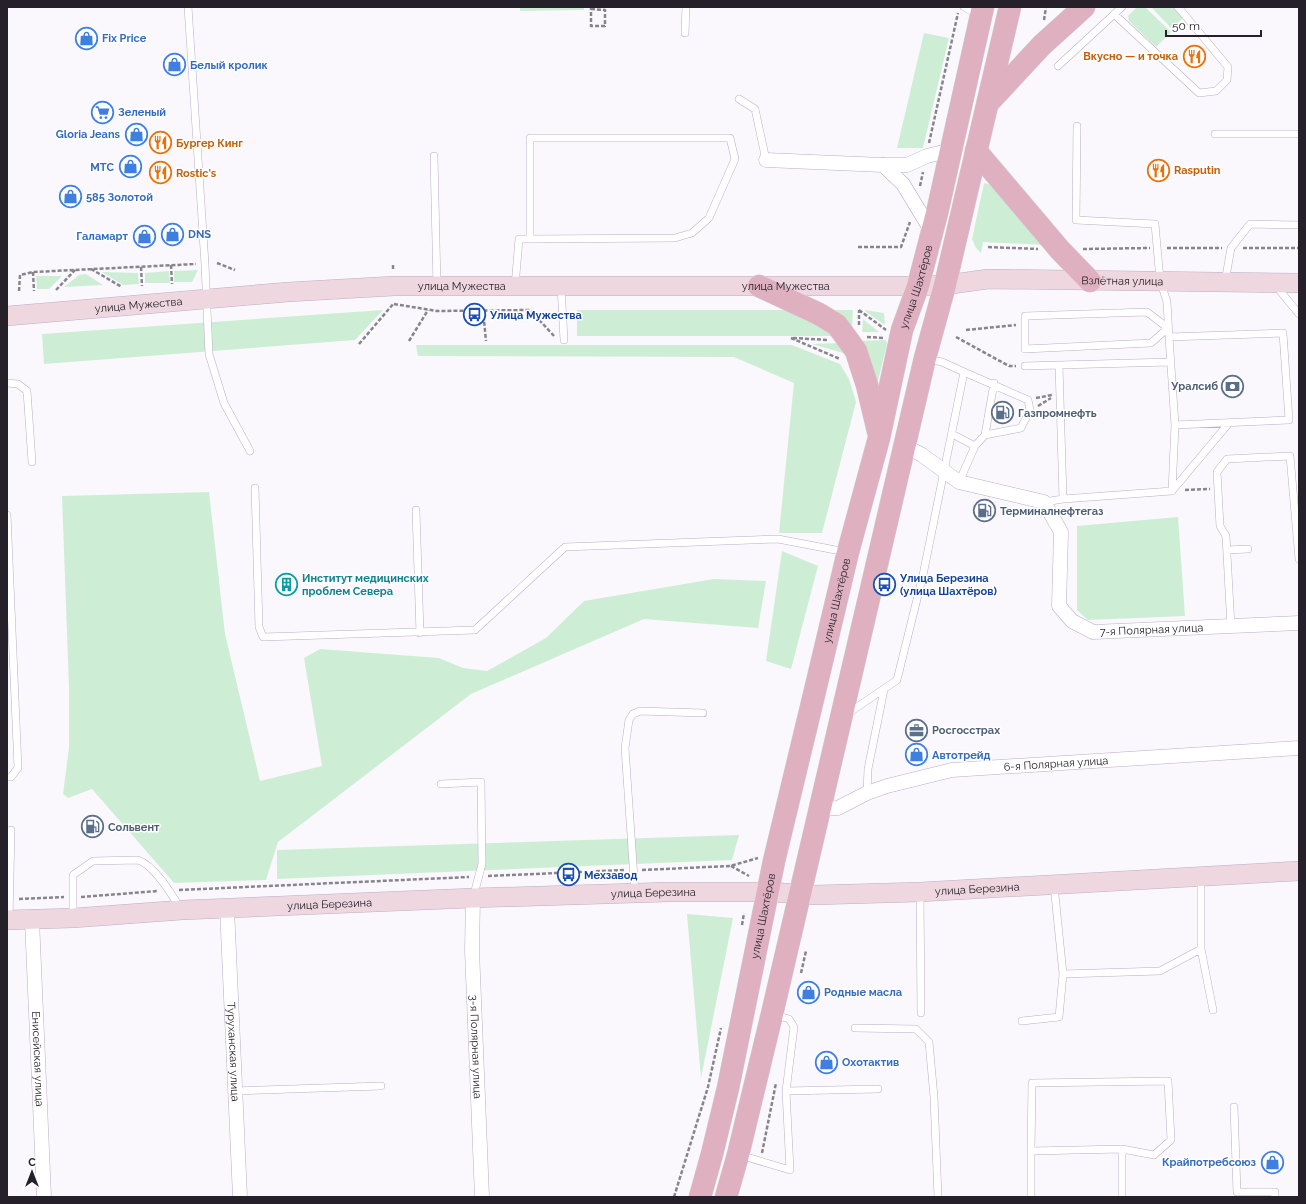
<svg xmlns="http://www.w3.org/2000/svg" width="1306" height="1204" font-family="Raleway,sans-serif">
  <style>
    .green { fill: #cdeed5 }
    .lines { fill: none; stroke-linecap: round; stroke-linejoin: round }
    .lane-casing { stroke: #bbadc6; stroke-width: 8 }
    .street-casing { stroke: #bbadc6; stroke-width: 15 }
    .secondary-casing { stroke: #bbadc6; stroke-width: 20 }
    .primary-casing { stroke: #d3d2d4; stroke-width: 23 }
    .path { stroke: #88848c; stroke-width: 2.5; stroke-dasharray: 4 2; stroke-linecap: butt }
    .lane { stroke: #fff; stroke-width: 7 }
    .street { stroke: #fff; stroke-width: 14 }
    .secondary { stroke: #efd7df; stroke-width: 19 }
    .primary { stroke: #dfb0bf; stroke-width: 22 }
    .labels { text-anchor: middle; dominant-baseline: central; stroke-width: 3; stroke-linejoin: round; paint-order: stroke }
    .shop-label { font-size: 11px; font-weight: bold; fill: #366cbe; stroke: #fff; text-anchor: start }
    .food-label { font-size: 11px; font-weight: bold; fill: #c56008; stroke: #fff; text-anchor: start }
    .street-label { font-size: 11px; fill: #25202a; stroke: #fff }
    .transit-label { font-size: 11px; font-weight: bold; fill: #164399; stroke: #fff; text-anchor: start }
    .service-label { font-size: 11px; font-weight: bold; fill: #4e5e75; stroke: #fff; text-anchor: start }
    .culture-label { font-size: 11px; font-weight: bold; fill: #0d838f; stroke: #fff; text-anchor: start }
  </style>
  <rect width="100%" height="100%" fill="#faf8fd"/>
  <path class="green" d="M520,7H584V10L520,11Z
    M1137,7H1145L1171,32L1156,47L1129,21L1128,16Z
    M1151,7H1174L1184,17L1172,29Z
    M924,33L949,38L923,148H897Z
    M984,183L998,187L1045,245L983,242L981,253L976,248L972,239Z
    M198,270L192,282H174V271Z
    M169,271L170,283H145V273Z
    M102,272L138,273L139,284L123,285Z
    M86,274L103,285L64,287L79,275Z
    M36,276H62L49,289H37Z
    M383,310L355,340L44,364L42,334Z
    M577,310H797L835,336H577Z
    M830,310H853L852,331Z
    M865,310L884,313L885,325L866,312Z
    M863,319L879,332H862Z
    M886,340L887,344L875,393L859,341Z
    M840,343L843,353L812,344Z
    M416,345H792L840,364L849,379L856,402L822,533H779L794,383L734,357L418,356Z
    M209,492L225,634L260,781L322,766L304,658L320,649L439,658L463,668L487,671L546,638L584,601L714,579L766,581L758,628L644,619L471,694L278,842L266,880L174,883L92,789L68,798L63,794L69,748V688L62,496Z
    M1178,517L1185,616L1088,620L1077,610V526Z
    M782,551L818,566L791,669L766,661Z
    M739,835L732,860L277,879V850Z
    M687,914L733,918L701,1078Z"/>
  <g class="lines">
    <defs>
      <path id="lane" d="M188,7L205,264L209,354L224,403L250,451
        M964,7L978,14
        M1114,14L1199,93L1216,91L1227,80L1228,67L1178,7
        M685,33L686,7
        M1058,66L1122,7
        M739,99L755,109L766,160
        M1077,126L1076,220L1155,224L1160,280L1167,302L1169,337L1283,333L1289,420L1175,425L1169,337
        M1215,134H1299
        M434,156L437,286
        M1225,282L1231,248L1250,224L1299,225
        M515,286L519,239H530V138H730L735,159L709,218L692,233L675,238L530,239
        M561,286L564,340
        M1276,286L1299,314
        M1147,312L1168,328L1151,343L1025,349V316Z
        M1170,362L1059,365L1063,499L1172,491L1229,423
        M1025,366L1059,365
        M7,383L18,384L27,391L32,462
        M952,434L975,446L985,435L1021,428L1030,410L1028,400L964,372
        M985,435L994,383
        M959,482L975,446
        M255,488L259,627L263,637L475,630L565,547L778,539L846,552
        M1172,491L1175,425
        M1044,502L1063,499
        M416,510L420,633
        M7,515L18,768L11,777H7
        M1227,550L1248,549
        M1231,627L1226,536L1220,526L1217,472L1227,459L1290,456L1299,559
        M847,714L897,680L923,575L964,372L942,362L927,359
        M441,784L481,782L482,864L473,898
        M867,793L868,769L884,690
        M1201,877V949L1213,1010
        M1054,885L1063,974
        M920,892L921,1013
        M635,893L625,748L629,720L633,714L640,711L703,713
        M73,916V875L93,861L138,860C154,865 171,893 180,908
        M9,920L11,830
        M1022,1021L1059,1017L1063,974L1160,971L1201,949
        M855,1028L916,1029L929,1042L934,1097L938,1197
        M235,1091L381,1086
        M786,1091L878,1089
        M1234,1107L1237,1192H1275V1197
        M1122,1149V1197
        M1031,1151L1032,1083L1168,1081L1171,1140L1154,1155L1122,1149L1031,1151V1197
        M740,1155L790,1170L786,1091L794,1027L789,1019L775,1015"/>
      <g id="street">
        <path d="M766,160L883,165L903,184L932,232"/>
        <path d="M883,165H907L927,156L951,150"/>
        <path id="s1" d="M905,446L922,455L959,482L1044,502L1061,532L1059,606L1072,621L1093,632L1299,623"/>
        <path id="s2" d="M820,809L838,808L867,793L887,786L952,770L1299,748"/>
        <path id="s3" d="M473,898L472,950L482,1197"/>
        <path id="s4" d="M227,908L240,1197"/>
        <path id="s5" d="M32,920L44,1197"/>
      </g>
      <g id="secondary">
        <path id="s6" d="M7,316L288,292L394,286H918L945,285L988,279L1299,283"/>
        <path id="s7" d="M7,920L73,918L182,910L473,898L668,892H769L815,895L920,892L1299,871"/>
      </g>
      <g id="primary">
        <path d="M988,103L1042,45L1084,7"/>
        <path d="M976,151L1060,250L1090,281"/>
        <path d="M759,286L819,314L837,325L856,351L867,385L878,431"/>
        <path id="s8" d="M700,1197L712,1154L728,1088L774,861L813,699L848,552L879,438L902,330L918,286L937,213L983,7"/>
        <path d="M726,1197L738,1155L772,1014L925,358L945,285L1010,7"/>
      </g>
    </defs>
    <use href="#lane" class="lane-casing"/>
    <use href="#street" class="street-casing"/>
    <use href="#secondary" class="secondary-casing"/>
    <use href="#primary" class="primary-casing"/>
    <path class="path" d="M591,9L605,10V26H591V7
      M1044,20L1046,7
      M929,143L958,13
      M920,186L923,172
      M858,247H901L910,222
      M988,247L1038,249
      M1167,248H1222
      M1243,248H1299
      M1083,249L1150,248
      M217,263L235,270
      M171,265L172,284
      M393,265V271
      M141,267L142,286
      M91,269L122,287
      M33,272L34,291
      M56,290L75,270
      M19,291L20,275L33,272L196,264
      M394,304L437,311L530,310L555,337
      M483,310L486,341
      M859,310L886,330
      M859,325V310
      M966,330L1016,325
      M867,337L884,338
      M956,337L1009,366H1016
      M791,338L840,359
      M793,338L828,340
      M409,341L428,310
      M359,344L394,303
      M1036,398L1052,395
      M1038,406L1051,398
      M1185,490L1210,489
      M731,866L749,876
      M642,870L730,866L758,858
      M488,876L625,870
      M179,890L469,877
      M81,897L158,891
      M19,899L64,897
      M742,925L744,913
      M801,973L806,951
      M762,1153L776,1083
      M674,1197L708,1087L721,1028"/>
    <use href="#lane" class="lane"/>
    <use href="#street" class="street"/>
    <use href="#secondary" class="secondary"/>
    <use href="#primary" class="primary"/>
  </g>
  <defs>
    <symbol id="shop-ring" viewBox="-11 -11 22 22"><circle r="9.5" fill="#fff" stroke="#3f7fe0" stroke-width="1.5"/><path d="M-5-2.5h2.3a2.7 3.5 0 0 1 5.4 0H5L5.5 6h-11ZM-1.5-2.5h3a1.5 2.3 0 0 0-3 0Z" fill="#3f7fe0"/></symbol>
    <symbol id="restaurant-ring" viewBox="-11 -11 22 22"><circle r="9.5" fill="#fff" stroke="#e8710a" stroke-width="1.5"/><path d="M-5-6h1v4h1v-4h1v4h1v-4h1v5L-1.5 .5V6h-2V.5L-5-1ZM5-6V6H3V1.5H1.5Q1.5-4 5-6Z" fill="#e8710a"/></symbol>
    <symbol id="supermarket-ring" viewBox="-11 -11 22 22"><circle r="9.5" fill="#fff" stroke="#3f7fe0" stroke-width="1.5"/><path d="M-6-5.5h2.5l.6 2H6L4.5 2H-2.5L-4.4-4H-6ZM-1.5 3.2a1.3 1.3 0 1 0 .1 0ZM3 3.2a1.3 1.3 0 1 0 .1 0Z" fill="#3f7fe0"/></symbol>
    <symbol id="bus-ring" viewBox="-11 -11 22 22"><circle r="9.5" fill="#fff" stroke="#1a4fb4" stroke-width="1.5"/><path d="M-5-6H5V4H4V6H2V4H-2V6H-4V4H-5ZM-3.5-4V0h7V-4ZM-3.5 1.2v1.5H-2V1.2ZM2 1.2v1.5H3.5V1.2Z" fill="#1a4fb4"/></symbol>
    <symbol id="bank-ring" viewBox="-11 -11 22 22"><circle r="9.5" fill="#fff" stroke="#5c6f8a" stroke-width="1.5"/><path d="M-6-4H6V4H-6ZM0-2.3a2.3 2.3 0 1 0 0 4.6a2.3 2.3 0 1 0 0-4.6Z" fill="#5c6f8a"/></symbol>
    <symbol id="fuel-ring" viewBox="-11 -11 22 22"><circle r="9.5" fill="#fff" stroke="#5c6f8a" stroke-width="1.5"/><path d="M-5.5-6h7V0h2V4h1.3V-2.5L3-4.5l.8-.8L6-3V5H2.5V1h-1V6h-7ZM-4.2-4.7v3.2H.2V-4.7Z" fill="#5c6f8a"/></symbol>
    <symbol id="building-ring" viewBox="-11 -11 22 22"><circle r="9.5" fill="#fff" stroke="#0f9aa8" stroke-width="1.5"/><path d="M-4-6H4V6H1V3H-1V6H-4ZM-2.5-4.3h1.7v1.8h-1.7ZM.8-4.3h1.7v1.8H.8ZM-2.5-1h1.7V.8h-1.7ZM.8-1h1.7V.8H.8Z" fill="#0f9aa8"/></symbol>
    <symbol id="office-ring" viewBox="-11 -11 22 22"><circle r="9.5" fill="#fff" stroke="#5c6f8a" stroke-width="1.5"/><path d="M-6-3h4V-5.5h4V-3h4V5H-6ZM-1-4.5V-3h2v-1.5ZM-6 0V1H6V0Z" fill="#5c6f8a"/></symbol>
  </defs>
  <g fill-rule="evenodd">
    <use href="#shop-ring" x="74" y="26" width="25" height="25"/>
    <use href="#restaurant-ring" x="1182" y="44" width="25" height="25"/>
    <use href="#shop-ring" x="162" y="52" width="25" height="25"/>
    <use href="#supermarket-ring" x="90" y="100" width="25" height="25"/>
    <use href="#shop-ring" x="124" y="122" width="25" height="25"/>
    <use href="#restaurant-ring" x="148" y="130" width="25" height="25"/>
    <use href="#shop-ring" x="118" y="154" width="25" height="25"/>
    <use href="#restaurant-ring" x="1146" y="158" width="25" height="25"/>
    <use href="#restaurant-ring" x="148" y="160" width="25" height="25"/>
    <use href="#shop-ring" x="58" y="184" width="25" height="25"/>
    <use href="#shop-ring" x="160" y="222" width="25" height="25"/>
    <use href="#shop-ring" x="132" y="224" width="25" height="25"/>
    <use href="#bus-ring" x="462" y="302" width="25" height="25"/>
    <use href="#bank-ring" x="1220" y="374" width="25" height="25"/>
    <use href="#fuel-ring" x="990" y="400" width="25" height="25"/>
    <use href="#fuel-ring" x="972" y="498" width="25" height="25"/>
    <use href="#building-ring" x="274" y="572" width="25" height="25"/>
    <use href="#bus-ring" x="872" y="572" width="25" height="25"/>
    <use href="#office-ring" x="904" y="718" width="25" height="25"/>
    <use href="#shop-ring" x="904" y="742" width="25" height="25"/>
    <use href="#fuel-ring" x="80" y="814" width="25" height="25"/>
    <use href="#bus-ring" x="556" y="862" width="25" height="25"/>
    <use href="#shop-ring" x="796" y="980" width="25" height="25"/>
    <use href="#shop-ring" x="814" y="1050" width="25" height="25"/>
    <use href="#shop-ring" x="1260" y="1150" width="25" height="25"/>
  </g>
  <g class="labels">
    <g class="shop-label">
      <text x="102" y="38">Fix Price</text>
      <text x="190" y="65">Белый кролик</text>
      <text x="118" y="112">Зеленый</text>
      <text x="120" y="134" text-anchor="end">Gloria Jeans</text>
      <text x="114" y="167" text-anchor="end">МТС</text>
      <text x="86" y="197">585 Золотой</text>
      <text x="188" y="234">DNS</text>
      <text x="128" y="236" text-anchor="end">Галамарт</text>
      <text x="932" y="755">Автотрейд</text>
      <text x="824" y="992">Родные масла</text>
      <text x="842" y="1062">Охотактив</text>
      <text x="1256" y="1162" text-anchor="end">Крайпотребсоюз</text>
    </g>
    <g class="food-label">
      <text x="1178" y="56" text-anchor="end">Вкусно — и точка</text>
      <text x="176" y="143">Бургер Кинг</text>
      <text x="1174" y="170">Rasputin</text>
      <text x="176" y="173">Rostic's</text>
    </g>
    <g class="street-label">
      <text stroke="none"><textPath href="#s6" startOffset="1117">Взлётная улица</textPath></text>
      <text stroke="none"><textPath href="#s6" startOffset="456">улица Мужества</textPath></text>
      <text stroke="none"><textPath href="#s6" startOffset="780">улица Мужества</textPath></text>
      <text stroke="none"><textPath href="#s8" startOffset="936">улица Шахтёров</textPath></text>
      <text stroke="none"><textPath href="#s6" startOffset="132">улица Мужества</textPath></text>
      <text stroke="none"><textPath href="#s8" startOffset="612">улица Шахтёров</textPath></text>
      <text stroke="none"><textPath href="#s1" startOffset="363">7-я Полярная улица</textPath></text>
      <text stroke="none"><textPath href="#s2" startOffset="243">6-я Полярная улица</textPath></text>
      <text stroke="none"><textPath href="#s7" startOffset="971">улица Березина</textPath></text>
      <text stroke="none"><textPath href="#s7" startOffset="647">улица Березина</textPath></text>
      <text stroke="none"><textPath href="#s7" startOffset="323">улица Березина</textPath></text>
      <text stroke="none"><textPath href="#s8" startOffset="288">улица Шахтёров</textPath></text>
      <text stroke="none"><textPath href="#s3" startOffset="149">3-я Полярная улица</textPath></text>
      <text stroke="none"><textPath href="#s4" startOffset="144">Туруханская улица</textPath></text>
      <text stroke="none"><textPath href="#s5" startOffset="139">Енисейская улица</textPath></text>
    </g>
    <g class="transit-label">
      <text x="490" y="315">Улица Мужества</text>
      <text x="900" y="578">Улица Березина<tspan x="900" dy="13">(улица Шахтёров)</tspan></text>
      <text x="584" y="875">Мехзавод</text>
    </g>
    <g class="service-label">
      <text x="1218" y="386" text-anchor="end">Уралсиб</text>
      <text x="1018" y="413">Газпромнефть</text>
      <text x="1000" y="511">Терминалнефтегаз</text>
      <text x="932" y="730">Росгосстрах</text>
      <text x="108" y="827">Сольвент</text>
    </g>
    <g class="culture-label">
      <text x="302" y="578">Институт медицинских<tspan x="302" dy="13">проблем Севера</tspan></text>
    </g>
  </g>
  <rect width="1306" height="1204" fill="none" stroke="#25202a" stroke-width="16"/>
  <g transform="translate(32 1172)" stroke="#ffffff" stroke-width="3" paint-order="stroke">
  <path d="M0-3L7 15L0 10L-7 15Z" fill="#25202a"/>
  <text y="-6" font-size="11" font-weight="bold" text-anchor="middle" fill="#25202a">С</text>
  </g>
  <path d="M1166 30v6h95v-6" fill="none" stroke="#25202a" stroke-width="2"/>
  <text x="1172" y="30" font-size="12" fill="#25202a" stroke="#ffffff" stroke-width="3" paint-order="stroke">50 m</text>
</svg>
